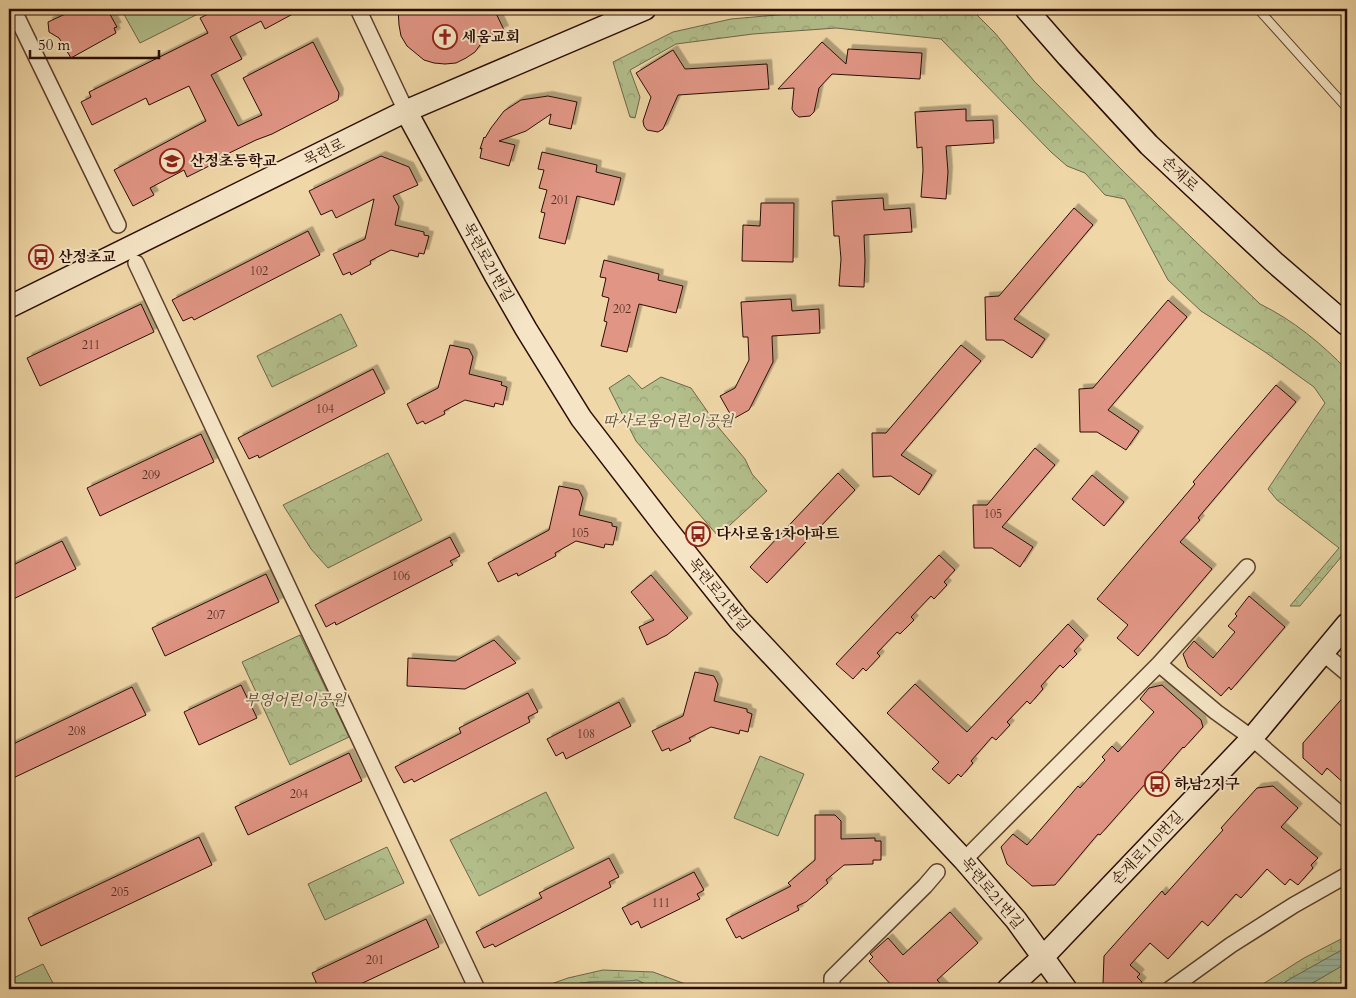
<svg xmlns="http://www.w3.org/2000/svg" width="1356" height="998" font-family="Cardo,'Noto Serif KR',serif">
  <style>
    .forest { fill: url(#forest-crowns); stroke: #6e6648 }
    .wetland { fill: url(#wetland-marsh); stroke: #6e6648 }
    .pitch { fill: #b3bf8c; stroke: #6e6648 }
    .water { fill: url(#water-rules); stroke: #6e7562 }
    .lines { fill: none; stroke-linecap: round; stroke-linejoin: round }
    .shore { stroke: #626452; stroke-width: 1 }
    .building { fill: #e19685; stroke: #2a0d03; filter: url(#shadow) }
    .lane-casing { stroke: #5c402c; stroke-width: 10 }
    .street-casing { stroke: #5c402c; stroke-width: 18 }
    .secondary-casing { stroke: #2a0d03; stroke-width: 24 }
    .lane { stroke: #f5e5c6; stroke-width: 8 }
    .street { stroke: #f5e5c6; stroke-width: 15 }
    .secondary { stroke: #f5e5c6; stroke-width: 21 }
    .labels { text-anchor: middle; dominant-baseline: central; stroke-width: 4; stroke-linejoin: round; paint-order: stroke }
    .number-label { font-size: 12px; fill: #582f24 }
    .poi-label { font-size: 15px; font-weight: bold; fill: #2a0d03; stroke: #f5e5c6; text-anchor: start }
    .street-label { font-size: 15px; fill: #2a0d03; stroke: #f5e5c6 }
    .park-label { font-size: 15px; font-style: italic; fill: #5a4b33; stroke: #f5e5c6 }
  </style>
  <defs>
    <pattern id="forest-crowns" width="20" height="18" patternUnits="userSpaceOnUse" patternTransform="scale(1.25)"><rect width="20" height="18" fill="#b3bf8c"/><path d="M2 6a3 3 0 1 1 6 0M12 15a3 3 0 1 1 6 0" fill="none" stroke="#9aa377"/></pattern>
    <pattern id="wetland-marsh" width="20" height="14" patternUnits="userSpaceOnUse" patternTransform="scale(1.25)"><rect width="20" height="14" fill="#b3bf8c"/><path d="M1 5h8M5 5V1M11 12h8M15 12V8" fill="none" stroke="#9aa377"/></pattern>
    <pattern id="water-rules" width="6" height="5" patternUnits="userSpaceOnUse" patternTransform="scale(1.25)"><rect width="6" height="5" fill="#9bbaa2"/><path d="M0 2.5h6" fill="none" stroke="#869f8a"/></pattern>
    <filter id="shadow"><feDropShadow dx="4.5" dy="-4.5" stdDeviation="0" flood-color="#0004"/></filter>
  </defs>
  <rect width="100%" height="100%" fill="#f0d7a7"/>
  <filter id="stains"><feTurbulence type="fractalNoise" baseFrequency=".004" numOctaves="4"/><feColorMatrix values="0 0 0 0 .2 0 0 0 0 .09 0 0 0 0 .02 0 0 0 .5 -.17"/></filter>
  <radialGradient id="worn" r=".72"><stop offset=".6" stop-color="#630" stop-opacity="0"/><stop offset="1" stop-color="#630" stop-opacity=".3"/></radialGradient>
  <path class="forest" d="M961,9L975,13L995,33L1034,81L1124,172L1260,304C1293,320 1322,344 1347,370V550L1300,606H1290L1339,548L1277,500L1268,489L1325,403L1314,387L1265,352L1201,311L1168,280L1125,199L1105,195L1085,173L1067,166L1051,152L941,39L836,28L753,34L676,44L630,70L640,97L635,118L630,117L613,62L673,32L731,19L822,11L906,12Z
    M341,314L357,346L272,387L257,356Z
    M629,375L642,389L661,377L691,388L719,428L745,459L752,474L767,491L718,536L636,441L609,388Z
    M388,453L422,520L328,568L311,549L283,505Z
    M300,635L349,737L290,765L242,662Z
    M760,756L804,774L778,836L734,818Z
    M546,792L574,848L479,896L450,840Z
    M387,847L404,883L325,920L308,884Z"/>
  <path class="wetland" d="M1347,936V947L1290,979L1275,989H1255L1304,958Z
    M1347,963V987L1344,989H1302Z
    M603,970L653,972L699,989H665L649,986L637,980L621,982H589L575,984L564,989H537L568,978Z"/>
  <path class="pitch" d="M121,9H208L140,43Z
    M43,964L56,989H9V980Z"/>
  <path class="water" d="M1347,947V963L1302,989H1275L1290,979Z
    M637,980L649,986L665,989H564C587,978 612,983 637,980Z"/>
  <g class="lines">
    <path class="shore" d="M576,989L590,987H621L636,985L645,989"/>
  </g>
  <path class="building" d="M76,9H107L117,27L114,28L116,33L71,58L59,38L49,32L48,22Z
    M218,9H302L265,29L261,21L230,37L242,59L211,75L238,126L262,115L243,78L313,42L339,93L338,100L272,134L256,140L221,157L223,159L187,177L184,170L150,188L154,195L133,206L114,170L206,121L189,86L149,105L146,98L92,125L81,102L91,97L89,92L208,33L200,18Z
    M398,9H494L504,30L485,38L475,52L466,58L456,63L445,64L434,63L424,60L407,46L401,36L399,25Z
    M822,42L846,64L848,49L922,53L920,79L832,74L819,88L814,112L810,116L799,117L795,114L792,109L794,88L778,89Z
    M673,50L685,69L767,64L769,89L678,95L663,129L658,132L647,130L644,126L643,121L651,97L636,73Z
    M548,96L577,102L571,129L549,124L551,114L526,131L499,141L515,145L509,166L480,158L482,148L480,149L484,137L485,138L491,128L504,111L521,100Z
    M966,109V121L993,120L994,143L946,146L948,172L946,199L921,197L923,170L922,147L917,148L915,112Z
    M542,152L597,165L596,172L621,178L614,205L577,196L565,244L539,238L545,213L541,212L547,190L539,188L544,170L538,169Z
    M381,156L409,167L418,185L393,196L399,207L395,225L424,232V235L429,236L424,254L419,253L418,257L391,250L370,261L371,264L351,275L350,272L343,275L333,254L365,239L374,199L336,218L332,210L321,215L309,191Z
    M883,198L884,210L910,208L912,232L864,235L865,261L864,287L839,286L841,259L839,236H834L832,201Z
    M761,203H794L793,262L742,261L743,225L760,226Z
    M1074,208L1093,225L1014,319L1045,339L1032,358L1003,340H986L985,297L999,296Z
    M308,231L320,255L194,320L192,317L183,321L172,300Z
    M604,260L659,274L658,280L683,286L676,313L639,304L627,352L601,346L607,322L604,321L609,298L602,296L606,278L600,277Z
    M791,299L792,311L819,309L820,333L772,336L773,362L749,410L733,419L720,396L735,388L749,360L748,337H743L741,302Z
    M1168,300L1187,317L1108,410L1139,431L1126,450L1097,432H1080L1079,389L1093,388Z
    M141,304L154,332L40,386L27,358Z
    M450,345L469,349L473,357L469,374L502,382L501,385L507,387L503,405L495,403L494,407L465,400L444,411L445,414L425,424L423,421L417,424L407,404L438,388Z
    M961,345L981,361L901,455L932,475L919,495L891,476L873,477L872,433H886Z
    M373,369L385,393L259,458L258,455L249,459L238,438Z
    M1276,385L1296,402L1198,518L1200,520L1180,542L1212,569L1138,656L1117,638L1128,625L1097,599L1195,484L1193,482Z
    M201,434L214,462L100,516L87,488Z
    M1035,448L1055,465L1002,527L1033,547L1020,567L992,548H974L973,505H987Z
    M838,473L855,490L767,583L750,567Z
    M1092,475L1124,502L1104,526L1072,499Z
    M559,486L579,490L583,498L579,515L612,523V526L617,527L613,545L605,544L604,548L576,541L555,553L556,556L518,576L517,573L498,582L488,563L549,530Z
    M450,537L460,556L450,561L453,565L336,625L335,622L326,627L315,605Z
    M62,541L76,569L9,601V567Z
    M939,555L955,570L944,582L947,585L934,599L931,596L911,617L914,620L900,634L897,632L877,653L880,656L866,671L863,668L853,679L836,664Z
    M266,574L279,602L165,656L152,628Z
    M651,575L688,618L667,635L647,645L639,627L654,620L631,592Z
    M1249,596L1285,627L1231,690L1229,687L1221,696L1188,667L1183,654L1194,641L1213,658L1235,632L1228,626L1237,616L1235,614Z
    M1068,624L1084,640L1074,651L1077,654L1063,668L1060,665L1041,686L1043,689L1030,704L1027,701L1007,722L1010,725L996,740L992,737L971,761L973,763L961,777L958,774L949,784L932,769L939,762L887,713L915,684L967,732Z
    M494,640L516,663L465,689L407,686L408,658L455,661Z
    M695,672L714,676L718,684L714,701L747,709V712L752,714L748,732L740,730L739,734L711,727L689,738L691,741L670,751L669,748L662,751L652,731L683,716Z
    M241,685L257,718L199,745L184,712Z
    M1162,685L1201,720L1203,727L1184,748L1183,747L1156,778L1153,775L1100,835L1098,834L1055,885L1032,886L1007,864L1001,847L1013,834L1027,845L1061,806L1078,786L1080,788L1105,760L1102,757L1112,746L1118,752L1154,712L1140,699L1149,688Z
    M132,687L146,715L9,780V746Z
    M528,693L538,712L528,717L530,722L414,782L412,779L404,783L395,767L461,733L459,728Z
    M1347,693V786L1327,768L1322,775L1303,758V743Z
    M619,702L631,726L566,759L563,752L556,756L547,739Z
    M349,753L362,781L248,835L235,807Z
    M1273,786L1298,808L1281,827L1318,858L1311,865L1313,868L1298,885L1290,879L1285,885L1267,869L1241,898L1236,894L1208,926L1202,921L1168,959L1150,943L1130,965L1140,974L1137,977L1142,982L1136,989H1109L1103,984L1104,956L1162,891L1165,895L1223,830L1221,828L1257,788Z
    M815,815H835L841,821V839L875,838V841H881V860H873V864L844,865L826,880L828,883L806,902L797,906L799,910L742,939L740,936L736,938L726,919L791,886L788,883L815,860Z
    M199,837L212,865L41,946L28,918Z
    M609,858L619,877L609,882L611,887L495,947L493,944L484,948L476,932L542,898L539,893Z
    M694,872L704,890L697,894L700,899L641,928L638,921L631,925L622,908Z
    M950,912L978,943L937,980L946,989H895L869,961L873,957L870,954L888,938L903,955Z
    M426,919L439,947L350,989H319L312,973Z"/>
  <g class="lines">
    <defs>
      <path id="lane" d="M1258,9L1347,108"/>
      <path id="street" d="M13,9L118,225
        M358,9L406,111
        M136,263L477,989
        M1323,653L1347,673
        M1159,664L1216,712L1252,738L1347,820
        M964,860L1159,664L1247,567
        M832,989V978L837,973L925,886L937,872
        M1170,989L1231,945L1294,905L1347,875"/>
      <path id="secondary" d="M1026,9L1068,57L1149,145L1274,262L1347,325
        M406,111L495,275L526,329L581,418L665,527L740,621L964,860L1016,920L1066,989
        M9,307L406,111L645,9
        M1008,989L1044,956L1252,738L1347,624"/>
    </defs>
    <use href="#lane" class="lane-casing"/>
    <use href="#street" class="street-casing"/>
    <use href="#secondary" class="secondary-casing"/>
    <use href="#lane" class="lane"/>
    <use href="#street" class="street"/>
    <use href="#secondary" class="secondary"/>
  </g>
  <defs>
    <symbol id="church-ring" viewBox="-11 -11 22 22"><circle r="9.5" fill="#f5e5c6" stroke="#8f2418" stroke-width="1.5"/><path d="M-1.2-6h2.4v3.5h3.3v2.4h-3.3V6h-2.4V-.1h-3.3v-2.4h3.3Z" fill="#8f2418"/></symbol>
    <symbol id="school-ring" viewBox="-11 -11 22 22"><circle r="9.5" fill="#f5e5c6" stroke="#8f2418" stroke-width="1.5"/><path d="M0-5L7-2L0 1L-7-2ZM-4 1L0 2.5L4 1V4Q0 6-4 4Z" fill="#8f2418"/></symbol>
    <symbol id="bus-ring" viewBox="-11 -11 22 22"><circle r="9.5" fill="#f5e5c6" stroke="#8f2418" stroke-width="1.5"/><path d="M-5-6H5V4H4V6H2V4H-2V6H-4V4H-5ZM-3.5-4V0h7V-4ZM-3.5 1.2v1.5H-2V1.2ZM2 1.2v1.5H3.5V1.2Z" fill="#8f2418"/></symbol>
  </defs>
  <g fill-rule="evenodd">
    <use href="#church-ring" x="431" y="23" width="28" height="28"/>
    <use href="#school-ring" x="158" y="147" width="28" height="28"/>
    <use href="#bus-ring" x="27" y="243" width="28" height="28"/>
    <use href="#bus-ring" x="684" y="520" width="28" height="28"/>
    <use href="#bus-ring" x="1143" y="770" width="28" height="28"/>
  </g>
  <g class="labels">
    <g class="number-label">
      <text x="560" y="200">201</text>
      <text x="259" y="271">102</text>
      <text x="622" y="309">202</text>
      <text x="91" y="345">211</text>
      <text x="325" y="409">104</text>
      <text x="151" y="475">209</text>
      <text x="993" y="514">105</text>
      <text x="580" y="533">105</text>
      <text x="401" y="576">106</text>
      <text x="216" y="615">207</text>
      <text x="77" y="731">208</text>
      <text x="586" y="734">108</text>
      <text x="299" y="794">204</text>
      <text x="120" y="892">205</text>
      <text x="661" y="903">111</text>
      <text x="375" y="960">201</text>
    </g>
    <g class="poi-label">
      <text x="462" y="37">세움교회</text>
      <text x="190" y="161">산정초등학교</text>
      <text x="58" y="257">산정초교</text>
      <text x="716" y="534">다사로움1차아파트</text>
      <text x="1174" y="784">하남2지구</text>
    </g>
    <g class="street-label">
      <text transform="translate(324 152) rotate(-26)">목련로</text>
      <text transform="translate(1180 174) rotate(43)">손재로</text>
      <text transform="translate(488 262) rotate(61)">목련로21번길</text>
      <text transform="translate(719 594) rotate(51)">목련로21번길</text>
      <text transform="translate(1147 848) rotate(-46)">손재로110번길</text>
      <text transform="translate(992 893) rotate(50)">목련로21번길</text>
    </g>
    <g class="park-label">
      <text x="668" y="421">따사로움어린이공원</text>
      <text x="295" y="700">부영어린이공원</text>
    </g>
  </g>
  <rect width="1356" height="998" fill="none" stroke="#f0d7a7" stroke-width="30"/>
  <rect x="10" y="10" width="1336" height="978" fill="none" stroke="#2a0d03" stroke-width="2.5"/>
  <rect x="15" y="15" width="1326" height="968" fill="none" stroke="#2a0d03"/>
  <path d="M30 50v8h129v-8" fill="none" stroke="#2a0d03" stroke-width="2.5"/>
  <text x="38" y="50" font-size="15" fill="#2a0d03" stroke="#f5e5c6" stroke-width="4" paint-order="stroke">50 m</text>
  <rect width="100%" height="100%" filter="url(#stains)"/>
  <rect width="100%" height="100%" fill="url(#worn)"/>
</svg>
